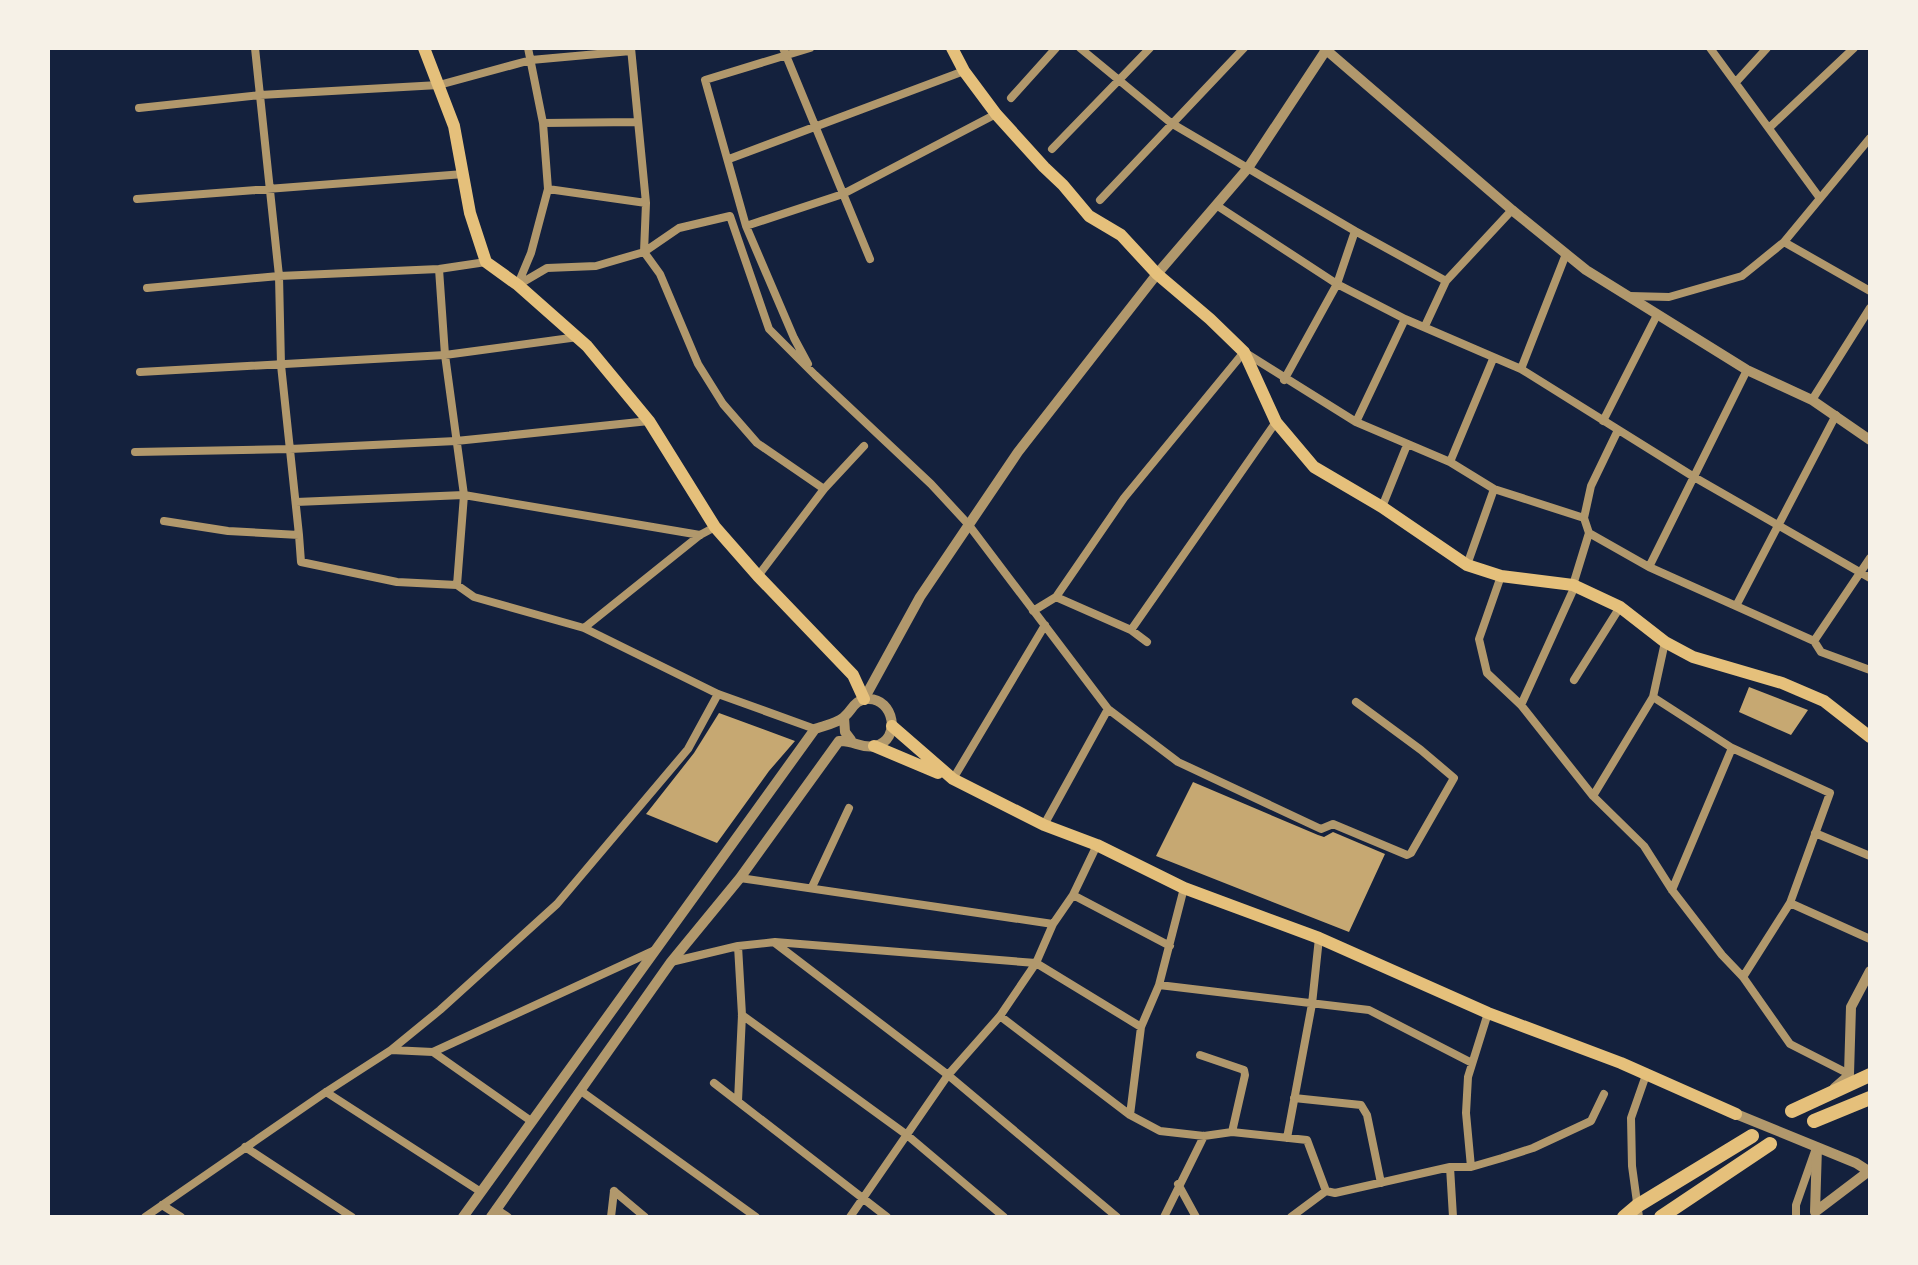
<svg xmlns="http://www.w3.org/2000/svg" width="1918" height="1265" font-family="'Crimson Pro',serif">
  <style>
    .building { fill: #c6a872 }
    .lines { fill: none; stroke-linecap: round; stroke-linejoin: round }
    .minor { stroke: #b1986c; stroke-width: 8 }
    .tertiary { stroke: #b1986c; stroke-width: 10 }
    .secondary { stroke: #e5c07b; stroke-width: 12 }
    .primary { stroke: #e5c07b; stroke-width: 14 }
  </style>
  <rect width="100%" height="100%" fill="#14213d"/>
  <path class="building" d="M1749,687L1808,710L1791,735L1739,712Z
    M719,713L795,741L769,771L717,843L646,814L694,753Z
    M1193,782L1318,835L1324,837L1333,832L1385,854L1349,932L1156,856Z"/>
  <g class="lines">
    <path class="minor" d="M255,48L279,276L281,365L299,535
      M631,48L646,203L644,252L660,274L698,364L723,404L757,443L824,489L864,446
      M783,48L870,259
      M1080,48L1171,123L1355,231L1446,281
      M1710,48L1819,197
      M1736,82L1767,48
      M1011,98L1056,48
      M139,108L260,95L439,85L531,60L631,51
      M543,123L637,122
      M1770,127L1854,48
      M1052,149L1150,48
      M729,159L964,71
      M548,189L646,203
      M137,199L464,174
      M1100,200L1244,48
      M1216,205L1337,284L1405,319L1521,369L1694,477L1870,578
      M746,226L843,194L996,114
      M1784,242L1870,291
      M439,269L445,355L464,495L457,585
      M518,284L531,253L548,189L543,123L528,48
      M518,285L547,268L596,266L644,252L679,228L730,216L769,329L815,375L931,484L968,524L1108,709L1178,762L1321,829L1333,824L1407,855L1411,853L1454,778L1421,750L1356,702
      M147,288L279,276L439,269L486,262
      M1630,296L1669,297L1742,276L1784,242L1870,138
      M1425,326L1446,281L1512,210
      M808,364L794,338L746,226L705,80L810,48
      M1521,369L1566,254
      M140,372L445,355L578,337
      M1284,380L1337,284L1355,231
      M1812,400L1870,308
      M1603,421L1657,315
      M1356,422L1405,319
      M135,452L290,449L456,441L649,421
      M1450,462L1493,359
      M296,502L464,495L700,535
      M1382,507L1407,445
      M164,521L228,531L299,535L301,562L397,582L457,585L474,597L584,628L718,694L815,729
      M1589,533L1649,567L1814,641
      M1870,558L1814,641L1821,652L1870,670
      M1467,565L1494,489
      M1649,567L1747,370
      M758,576L824,489
      M1501,576L1479,639L1487,673L1521,705L1593,796L1644,846L1672,890L1722,955L1743,977L1790,1044L1849,1074L1834,1087
      M1573,585L1589,533L1584,518L1591,486L1618,430
      M1056,597L1131,630L1147,642
      M1736,606L1836,415
      M1033,611L1056,597L1124,498L1244,352L1356,422L1450,462L1494,489L1584,518
      M584,628L700,535L715,527
      M1131,630L1276,422
      M1574,680L1620,607
      M1653,697L1732,748L1830,793L1790,903L1743,977
      M1521,705L1575,586
      M953,779L1045,625
      M1593,796L1653,697L1665,642
      M1044,825L1108,709
      M1815,833L1870,856
      M740,878L1053,924
      M812,887L849,808
      M1672,890L1732,748
      M1073,895L1170,946
      M1790,903L1870,939
      M775,943L948,1075L1117,1217
      M671,962L738,946L775,942L1036,963L1141,1027
      M1159,985L1369,1010L1472,1063
      M742,1015L907,1135L1004,1217
      M1000,1016L1130,1115L1160,1131L1204,1136L1232,1132L1307,1140L1326,1191
      M391,1050L440,1010L557,904L688,749L718,694
      M433,1052L531,1121
      M1200,1055L1244,1070L1245,1075L1232,1132
      M714,1083L887,1217
      M581,1091L756,1217
      M326,1092L481,1192
      M1294,1098L1361,1105L1367,1115L1381,1183
      M738,1101L742,1015L738,946
      M1130,1115L1141,1027L1159,985L1184,888
      M1287,1138L1312,1004L1319,938
      M245,1147L352,1217
      M1450,1167L1453,1217
      M1471,1167L1466,1113L1468,1077L1488,1013
      M1178,1184L1196,1217
      M614,1191L645,1217
      M162,1205L181,1217
      M496,1209L508,1217
      M145,1217L326,1092L391,1050L433,1052L653,951
      M611,1217L614,1191
      M850,1217L948,1075L1000,1016L1036,963L1053,924L1073,895L1097,845
      M1164,1217L1204,1136
      M1291,1217L1326,1191L1335,1193L1450,1167H1471L1502,1158L1533,1148L1591,1121L1604,1094
      M1639,1217L1632,1166L1631,1118L1646,1075
      M1796,1217V1205L1815,1151"/>
    <path class="tertiary" d="M1324,48L1512,210L1586,270L1747,370L1812,400L1870,440
      M864,699L920,597L1018,452L1157,274L1248,168L1326,50
      M844,717L845,732L851,740
      M1849,1074L1851,1007L1870,971
      M1736,1114L1856,1163L1870,1172
      M1817,1147L1815,1212L1869,1171
      M463,1217L815,729C823,726 838,723 844,717C853,710 853,700 868,699C894,698 902,740 875,746C861,749 854,740 839,741L740,878L671,962L491,1217"/>
    <path class="secondary" d="M424,48L454,126L470,213L486,262L518,285L587,346L649,421L715,527L758,576L853,675L864,699
      M952,48L964,71L996,114L1044,167L1063,185L1089,216L1121,235L1157,274L1210,319L1244,352L1276,422L1314,467L1382,507L1467,565L1501,576L1573,585L1620,607L1665,642L1693,657L1782,683L1824,701L1870,737
      M892,726L953,779L1044,825L1097,845L1184,888L1319,938L1488,1013L1621,1063L1736,1114
      M874,746L938,773"/>
    <path class="primary" d="M1792,1111L1870,1075
      M1814,1121L1870,1098
      M1624,1217L1637,1206L1752,1136
      M1661,1217L1770,1144"/>
  </g>
  <rect width="1918" height="1265" fill="none" stroke="#f6f1e7" stroke-width="100"/>
</svg>
